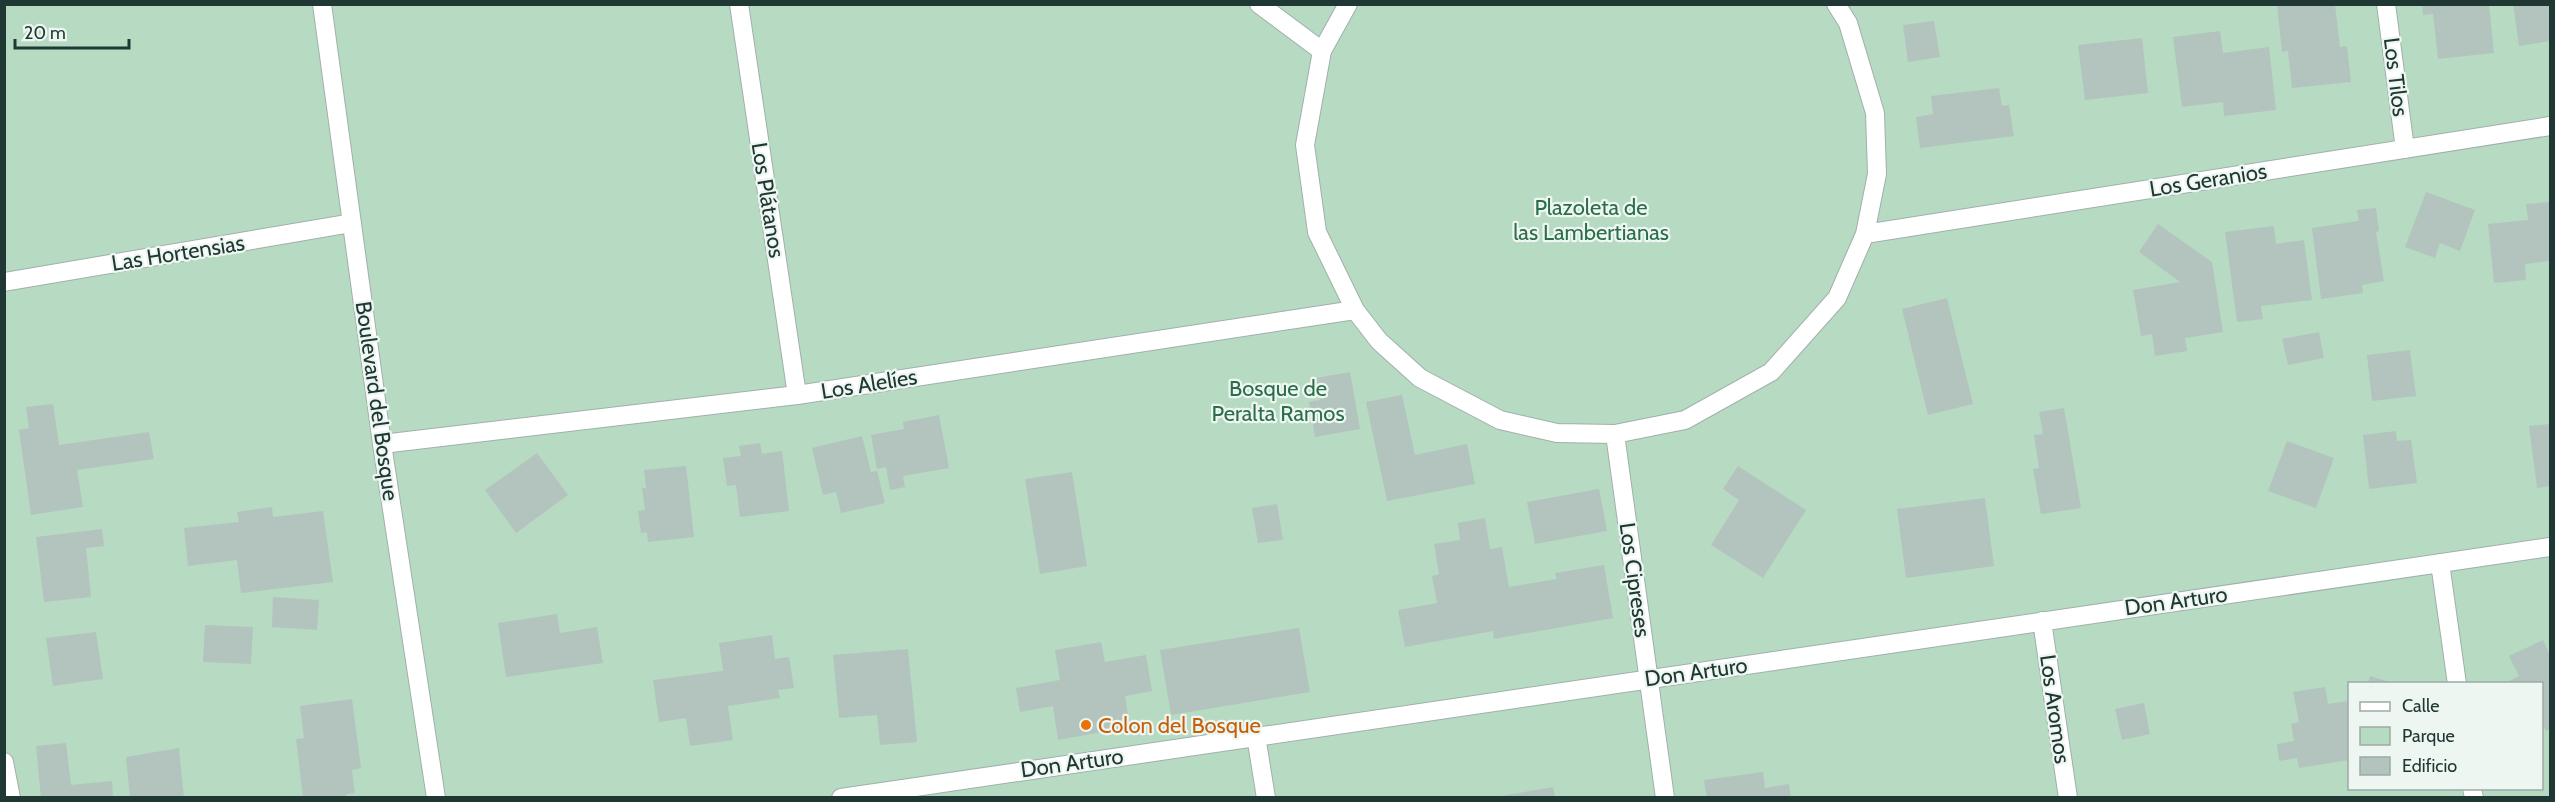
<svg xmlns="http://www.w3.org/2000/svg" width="2555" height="802" font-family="Cabin,sans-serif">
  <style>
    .green { fill: #b6dac2; fill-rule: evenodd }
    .building { fill: #b3c4be }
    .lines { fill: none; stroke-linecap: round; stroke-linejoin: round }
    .minor-casing { stroke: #a1b0ac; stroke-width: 20 }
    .minor { stroke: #fff; stroke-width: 18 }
    .food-dot { fill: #e8710a; stroke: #eef6f2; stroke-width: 2 }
    .labels { text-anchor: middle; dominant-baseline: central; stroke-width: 4.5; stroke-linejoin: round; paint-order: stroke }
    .street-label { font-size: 22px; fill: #203833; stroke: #eef6f2 }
    .park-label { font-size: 22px; fill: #2b6e49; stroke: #eef6f2 }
    .food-label { font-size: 22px; fill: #c56008; stroke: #eef6f2; text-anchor: start }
  </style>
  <rect width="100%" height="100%" fill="#dee9e5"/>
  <path class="green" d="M5,5H2550V797L5,798ZM2350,684H2542V788H2350Z"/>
  <path class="building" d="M2290,4H2335L2340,47L2347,46L2351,82L2292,88L2288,51L2282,52L2277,6Z
    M2422,4H2489L2494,53L2438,59L2433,14L2423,15Z
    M2513,4H2550V41L2519,46Z
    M1934,21L1940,57L1908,62L1903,25Z
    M2220,31L2223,53L2269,47L2276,110L2224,116L2223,102L2182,107L2173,37Z
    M2142,38L2148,93L2085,100L2078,45Z
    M1999,88L2002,106L2009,105L2014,136L1920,148L1916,117L1933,114L1931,96Z
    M2426,192L2475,210L2460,251L2440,243L2435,258L2405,247Z
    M2550,202V261L2525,264L2526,280L2494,283L2488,224L2528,220L2526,204Z
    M2376,208L2379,231L2376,232L2384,281L2362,285L2363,293L2321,299L2312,228L2359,221L2357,210Z
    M2158,224L2212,262L2223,332L2185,338L2187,351L2155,356L2152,334L2141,336L2133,290L2180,282L2139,252Z
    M2274,226L2276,244L2304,240L2312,300L2261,306L2263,319L2237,322L2225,232Z
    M1947,298L1973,404L1928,415L1902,309Z
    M2319,332L2324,358L2288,365L2282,339Z
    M2410,350L2416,396L2372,401L2367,355Z
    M1350,372L1360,429L1315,437L1309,402L1320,400L1316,378Z
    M1402,395L1415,455L1467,444L1475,484L1387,501L1366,402Z
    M53,404L59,445L149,432L154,459L77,470L83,507L31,515L19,430L29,428L26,407Z
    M2064,408L2081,508L2041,514L2033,469L2039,468L2034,435L2043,434L2039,412Z
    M939,415L949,468L903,476L905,487L890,490L886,467L877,469L871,435L904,429L903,422Z
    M2550,424V486L2537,488L2529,426Z
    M2396,431L2397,441L2411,440L2417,483L2369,489L2363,435Z
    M862,436L871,472L877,471L885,503L841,513L836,492L823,495L812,448Z
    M2287,441L2334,458L2316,508L2268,491Z
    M760,443L762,454L782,451L789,511L740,517L736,485L727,486L723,458L741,456L739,446Z
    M537,453L568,495L516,533L485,490Z
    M686,466L694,537L648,542L647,532L641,533L638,511L645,510L642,488H646L644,470Z
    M1738,466L1806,510L1763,578L1711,545L1739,500L1723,489Z
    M1072,472L1087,566L1040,574L1025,479Z
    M1599,489L1607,531L1535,544L1527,502Z
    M1985,498L1994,566L1906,578L1897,509Z
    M1277,504L1283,540L1258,543L1252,508Z
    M272,507L273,517L323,511L333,582L241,593L237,560L188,566L184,528L239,522L237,512Z
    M1485,518L1490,549L1502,547L1509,587L1557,579L1555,573L1604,565L1613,618L1494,639L1493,631L1405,647L1398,610L1437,603L1432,576L1439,574L1434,544L1460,540L1458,523Z
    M102,529L104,546L86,548L91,597L44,602L36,537Z
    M273,597L319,600L317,630L272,627Z
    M557,614L560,633L597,627L603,663L506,677L498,623Z
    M205,625L253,627L251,664L203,662Z
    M1299,628L1310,692L1171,715L1160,650Z
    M96,632L103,679L53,686L46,638Z
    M772,635L775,659L789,657L794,688L778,690L780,698L728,706L733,740L690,746L686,718L659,722L653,680L723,671L719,643Z
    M2543,640L2550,656V729L2546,731L2542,722V684L2507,682L2519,676L2509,656Z
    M1101,642L1105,662L1146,655L1152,691L1125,696L1130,727L1058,740L1053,706L1020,712L1016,688L1060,680L1055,650Z
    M908,649L917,742L880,745L877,715L839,718L833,655Z
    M2370,676L2393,683V684H2368Z
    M2325,687L2328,704L2348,701L2350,760L2299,768L2297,758L2279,761L2277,744L2294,741L2291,724L2299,722L2293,692Z
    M352,699L361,768L352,770L355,793L346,794L347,798H303L296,739L304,738L300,706Z
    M2144,703L2150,734L2122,740L2115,709Z
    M66,743L71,785L112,781L113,798H41L36,746Z
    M179,748L184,798H130L126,757Z
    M1763,772L1765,788L1789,784L1791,798H1707L1704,780Z
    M1553,787L1555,798H1502V796Z"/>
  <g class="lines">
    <defs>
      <path id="minor" d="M322,4L382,444L436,798
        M739,4L797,395
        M1259,4L1322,51
        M1348,4L1322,51L1305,145L1317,232L1355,310L1379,341L1420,378L1500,420L1557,433L1615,434L1685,420L1771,372L1837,298L1865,234L1877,174L1875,113L1848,23L1836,4
        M2386,4L2405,149
        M1865,234L2550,126
        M4,282L352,223
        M1615,434L1665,798
        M382,444L797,395L1355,310
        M2440,563L2457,684
        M2042,621L2068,798
        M1256,736L1266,798
        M4,762L11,798
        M2472,788L2474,798
        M841,798L2550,547"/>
    </defs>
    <use href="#minor" class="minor-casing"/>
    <use href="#minor" class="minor"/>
  </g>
  <circle class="food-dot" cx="1086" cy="725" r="6"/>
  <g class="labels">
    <g class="street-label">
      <text transform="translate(2396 77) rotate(83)">Los Tilos</text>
      <text transform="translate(2208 180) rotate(-9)">Los Geranios</text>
      <text transform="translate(768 200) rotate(81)">Los Plátanos</text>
      <text transform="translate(178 253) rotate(-9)">Las Hortensias</text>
      <text transform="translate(869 384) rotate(-9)">Los Alelíes</text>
      <text transform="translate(377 401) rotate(82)">Boulevard del Bosque</text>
      <text transform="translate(1635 580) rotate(82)">Los Cipreses</text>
      <text transform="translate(2176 601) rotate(-8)">Don Arturo</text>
      <text transform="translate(1696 672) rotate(-8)">Don Arturo</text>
      <text transform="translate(2055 709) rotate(82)">Los Aromos</text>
      <text transform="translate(1072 763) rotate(-8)">Don Arturo</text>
    </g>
    <g class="park-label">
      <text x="1591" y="207">Plazoleta de<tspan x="1591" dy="25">las Lambertianas</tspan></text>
      <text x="1278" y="388">Bosque de<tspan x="1278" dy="25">Peralta Ramos</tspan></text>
    </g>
    <g class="food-label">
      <text x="1098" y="725">Colon del Bosque</text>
    </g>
  </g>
  <rect width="2555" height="802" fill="none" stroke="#203833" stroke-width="12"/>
  <rect x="2348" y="682" width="195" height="108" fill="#eef6f2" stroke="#9caaa6" stroke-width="1.5"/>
  <rect x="2360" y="702" width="30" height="9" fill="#ffffff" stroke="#9caaa6" stroke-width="1.5"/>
  <text x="2402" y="712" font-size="18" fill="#203833">Calle</text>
  <rect x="2360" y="727" width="30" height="18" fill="#b6dac2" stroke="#9caaa6" stroke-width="1.5"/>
  <text x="2402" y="742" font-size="18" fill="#203833">Parque</text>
  <rect x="2360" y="757" width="30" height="18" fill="#b3c4be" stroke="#9caaa6" stroke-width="1.5"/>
  <text x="2402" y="772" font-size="18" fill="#203833">Edificio</text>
  <path d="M15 39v9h114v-9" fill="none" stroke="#203833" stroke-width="3"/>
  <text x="24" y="39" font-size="18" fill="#203833" stroke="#eef6f2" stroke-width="4.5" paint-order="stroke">20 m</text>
</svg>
